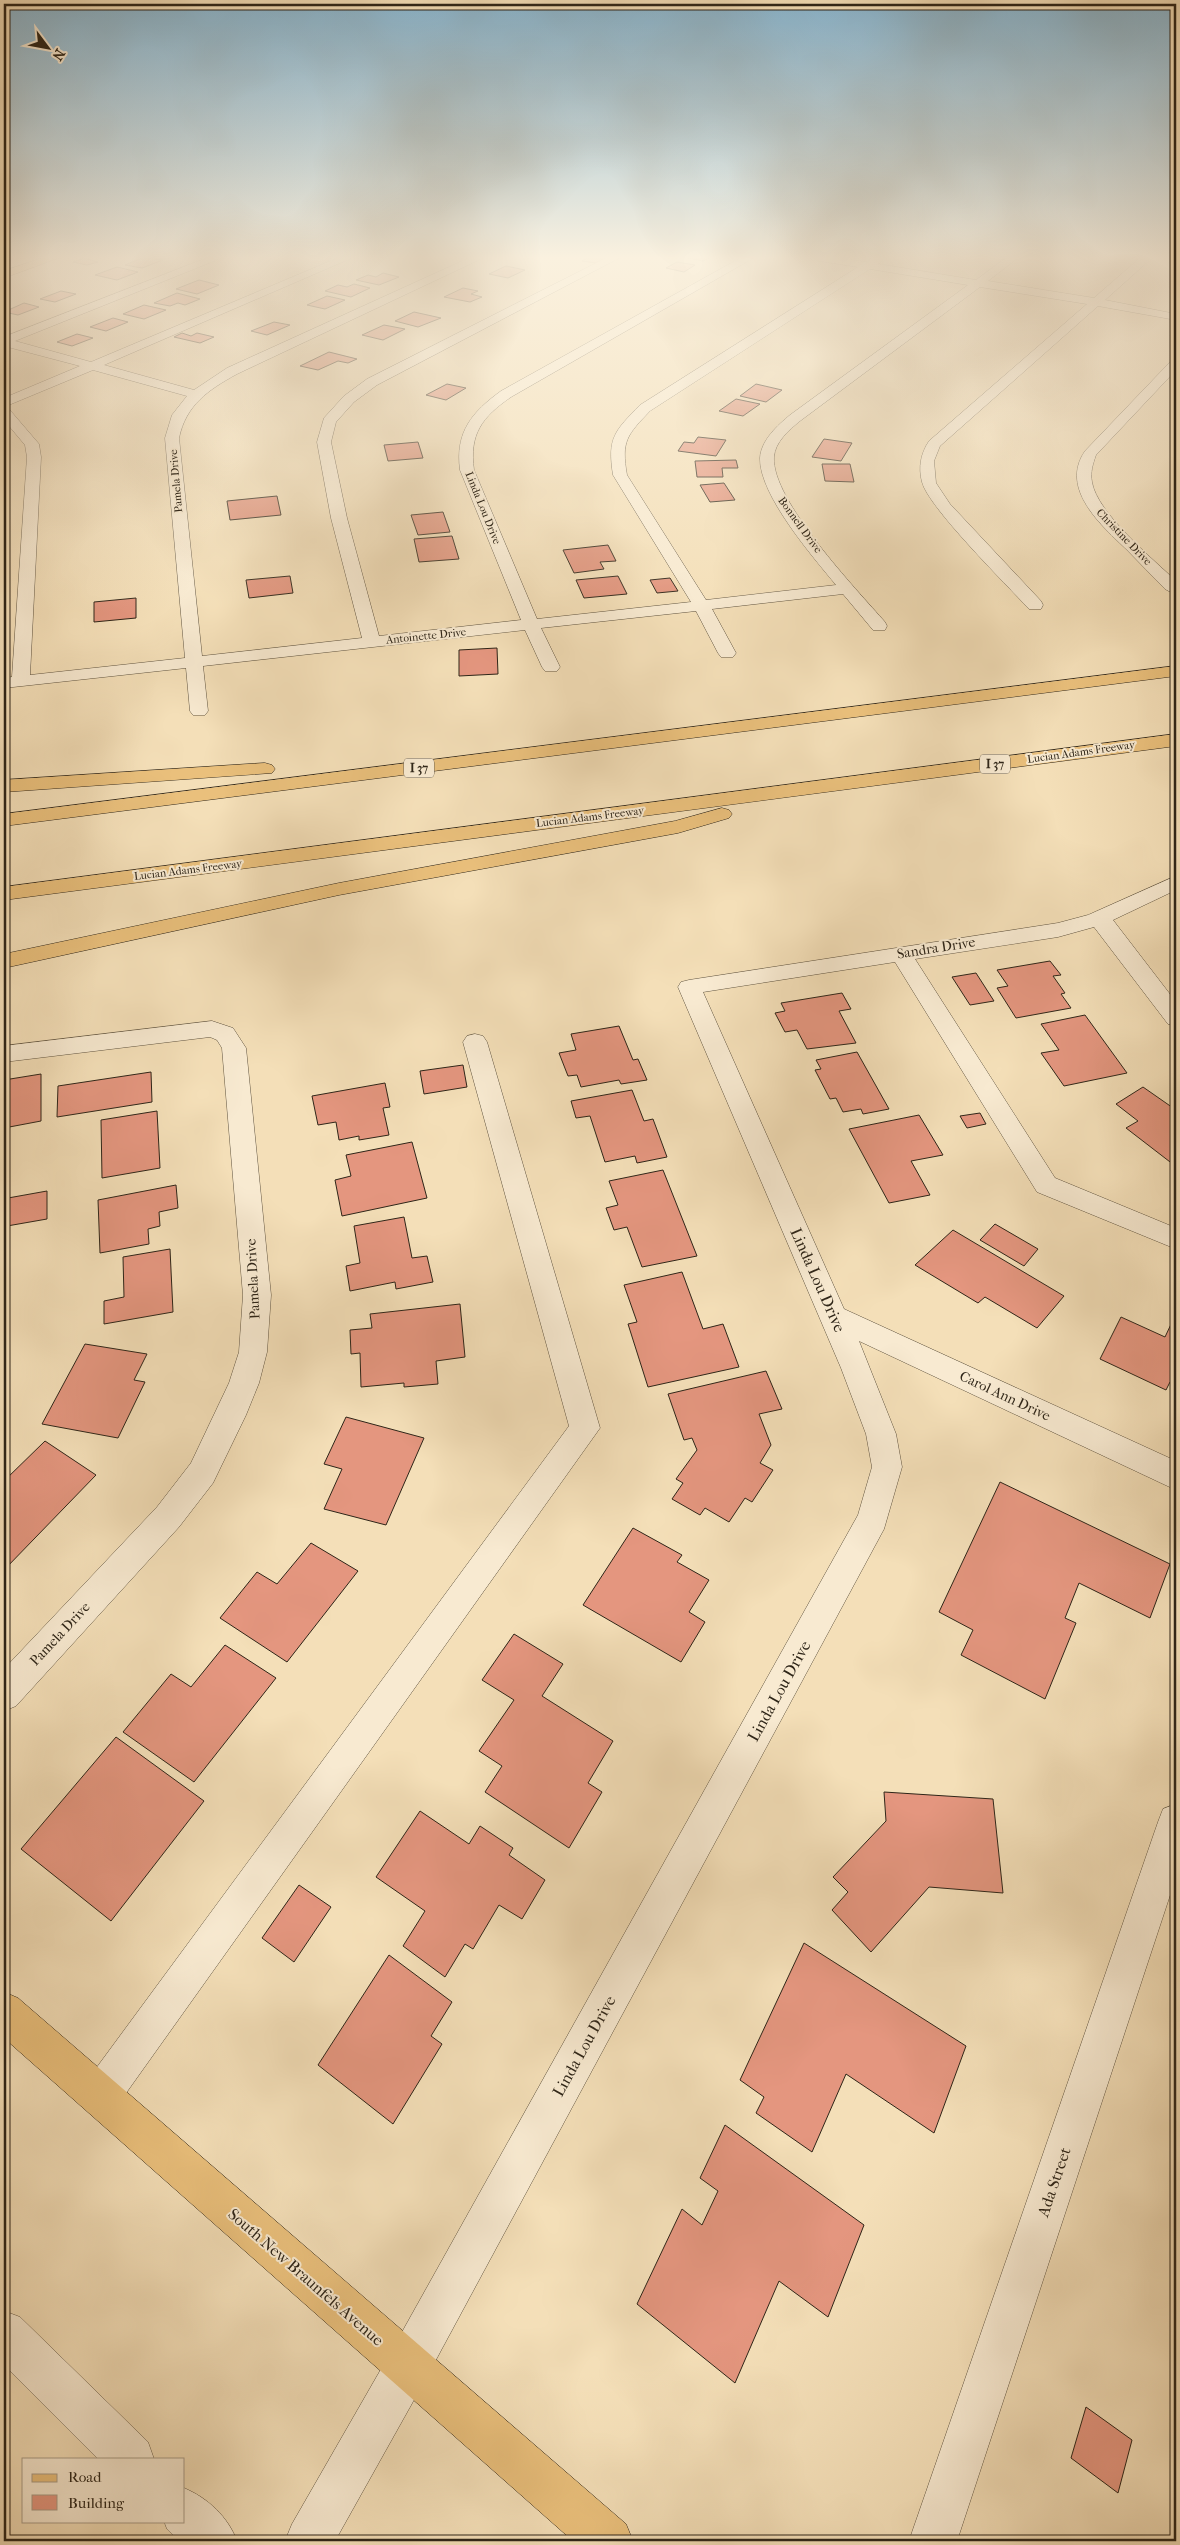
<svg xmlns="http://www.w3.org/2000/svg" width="1180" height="2545" font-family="'IM FELL French Canon',serif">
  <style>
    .building { fill: #e4967f; stroke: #2e2518 }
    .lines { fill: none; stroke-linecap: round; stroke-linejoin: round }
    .minor-casing { stroke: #605440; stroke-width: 1 }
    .major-casing { stroke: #2e2518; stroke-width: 1 }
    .highway-casing { stroke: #2e2518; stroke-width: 1 }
    .minor { fill: #f8ead1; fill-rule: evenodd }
    .major { fill: #eac07c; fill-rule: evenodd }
    .highway { fill: #eac07c; fill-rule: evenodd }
    .labels { text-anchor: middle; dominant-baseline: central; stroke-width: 4; stroke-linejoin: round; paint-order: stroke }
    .far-street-label { font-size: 11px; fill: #2e2518; stroke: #f8ead1 }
    .shield { fill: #f8ead1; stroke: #6b6050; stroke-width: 1 }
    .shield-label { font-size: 12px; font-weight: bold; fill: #2e2518 }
    .street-label { font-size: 14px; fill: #2e2518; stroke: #f8ead1 }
    .near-street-label { font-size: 16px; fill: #2e2518; stroke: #f8ead1 }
  </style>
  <rect width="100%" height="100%" fill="#f4dfb8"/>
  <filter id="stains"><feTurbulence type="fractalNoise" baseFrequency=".004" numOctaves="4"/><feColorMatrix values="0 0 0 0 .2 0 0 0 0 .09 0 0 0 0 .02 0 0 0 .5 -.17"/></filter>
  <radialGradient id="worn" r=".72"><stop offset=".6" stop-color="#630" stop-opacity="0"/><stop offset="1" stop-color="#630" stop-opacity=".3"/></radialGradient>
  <path class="building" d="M144,257L163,260L142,268L125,265Z
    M589,257H608L596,263L582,261Z
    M684,257H711L703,261Z
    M84,258L98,262L87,265L73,262Z
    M677,262L695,265L684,272L666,268Z
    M506,266L525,270L508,278L489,274Z
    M117,267L138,272L117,280L95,275Z
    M383,273L399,277L379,285L356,280L368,275L376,277Z
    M199,280L219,285L197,294L176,289Z
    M354,284L370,288L351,297L325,291L338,285L347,287Z
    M463,288L478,291L471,294L482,297L470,302L444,297Z
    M61,291L76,294L55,302L40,299Z
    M177,293L200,299L185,305L178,303L170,306L154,303Z
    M327,296L345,300L325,309L307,305Z
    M24,303L39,307L18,315L4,312Z
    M144,305L166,310L144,319L123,314Z
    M414,312L441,318L418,327L395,321Z
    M113,318L128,322L106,331L90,327Z
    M274,322L290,325L267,335L251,331Z
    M384,325L405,329L383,340L362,335Z
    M182,333L191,336L197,333L214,337L200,343L174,337Z
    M77,334L93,338L72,346L57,342Z
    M329,352L357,359L348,363L338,361L318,370L300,366Z
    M447,384L466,388L446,400L426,395Z
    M756,384L782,390L766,402L740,396Z
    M736,399L760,404L743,416L719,411Z
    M698,437L726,440L716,456L678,451L684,442L694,443Z
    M824,439L852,443L841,461L812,457Z
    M418,442L423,458L388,461L384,445Z
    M736,460L738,468H722L723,477H697L695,461Z
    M822,464H850L854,482L825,481Z
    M724,483L735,500L710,502L700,485Z
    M277,496L281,515L230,520L227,501Z
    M443,512L450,532L418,535L411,515Z
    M452,536L459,559L419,562L414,539Z
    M608,545L616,561L600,562L604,569L574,573L563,550Z
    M290,576L293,593L249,598L246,580Z
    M618,576L627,594L584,598L576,580Z
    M670,578L678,591L657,593L650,580Z
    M136,598V618L94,622V602Z
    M497,648L498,674L459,676V650Z
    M1050,961L1061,975L1053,976L1065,993L1061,994L1071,1008L1016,1018L997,988L1008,986L997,970Z
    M976,973L994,1001L970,1005L952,977Z
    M842,993L851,1009L839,1011L856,1043L807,1049L797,1030L785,1032L775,1013L785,1011L781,1003Z
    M1085,1015L1127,1073L1064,1086L1041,1053L1059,1050L1041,1024Z
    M619,1026L633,1060L638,1059L647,1080L621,1084L619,1080L581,1087L577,1075L568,1076L559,1053L576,1050L571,1034Z
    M857,1052L889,1109L863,1114L861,1109L843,1112L836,1098L830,1099L815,1070L821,1069L816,1060Z
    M463,1065L467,1087L424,1094L420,1071Z
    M151,1072L152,1102L57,1117L58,1086Z
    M41,1074V1121L4,1128V1080Z
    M385,1083L390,1107L383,1108L389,1135L359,1140V1136L339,1140L336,1122L318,1125L312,1096Z
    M1143,1087L1176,1110V1163L1174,1165L1126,1128L1138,1121L1116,1104Z
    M632,1090L644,1121L653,1119L667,1157L637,1163L635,1156L605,1162L590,1116L576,1118L571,1101Z
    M157,1111L160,1168L102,1178L101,1120Z
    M980,1113L986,1124L967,1128L960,1116Z
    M919,1115L943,1155L911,1161L930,1195L889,1203L849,1129Z
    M412,1142L427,1198L342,1216L335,1180L351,1176L346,1155Z
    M663,1170L697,1256L642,1267L627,1227L614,1230L606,1208L618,1205L609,1181Z
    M176,1185L178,1208L159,1212L160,1226L148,1229L149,1244L100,1253L98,1200Z
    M47,1191V1219L7,1226L8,1198Z
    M404,1217L412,1258L427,1256L433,1282L396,1289L395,1282L350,1291L346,1266L360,1263L354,1226Z
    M995,1224L1038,1249L1024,1266L980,1240Z
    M953,1230L1064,1296L1037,1328L985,1297L978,1303L915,1265Z
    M170,1249L173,1312L104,1324V1301L124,1297L123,1257Z
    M682,1272L703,1329L723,1324L739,1367L648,1387L628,1324L637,1322L624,1285Z
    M460,1304L465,1357L436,1361L438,1384L404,1387V1383L361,1387L360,1353L351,1354L350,1330L372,1328L370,1314Z
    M1121,1317L1165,1337L1173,1320L1176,1322V1385L1170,1382L1166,1390L1100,1359Z
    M85,1344L147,1354L134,1380L145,1382L118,1438L42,1424Z
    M766,1371L782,1409L759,1414L771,1445L760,1463L773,1470L752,1502L745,1498L729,1522L705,1508L700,1515L672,1499L683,1483L676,1479L697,1450L692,1438L684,1440L668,1394Z
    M346,1417L424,1438L386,1525L324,1509L342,1469L324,1464Z
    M45,1441L96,1475L4,1570V1481Z
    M1000,1482L1170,1564L1150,1618L1079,1583L1065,1618L1076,1623L1045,1699L961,1655L973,1630L939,1612Z
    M633,1528L682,1555L677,1562L709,1580L689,1612L705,1622L681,1662L583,1605Z
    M311,1543L358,1571L287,1662L220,1618L257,1572L277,1584Z
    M514,1634L563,1664L542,1696L613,1741L588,1783L602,1792L569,1848L485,1792L502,1766L479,1751L514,1700L482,1680Z
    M225,1645L276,1678L194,1782L123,1732L171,1674L191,1687Z
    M116,1737L204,1801L111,1921L21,1849Z
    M884,1792L993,1799L1003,1893L929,1887L871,1952L832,1910L848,1892L833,1877L886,1821Z
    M420,1811L469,1844L480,1826L513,1848L509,1855L545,1880L522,1919L499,1905L473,1949L465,1944L445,1977L403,1946L425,1911L376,1877Z
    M299,1885L331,1907L294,1962L262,1938Z
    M804,1943L966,2046L934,2133L846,2074L812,2152L756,2113L764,2097L740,2080Z
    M389,1955L452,2002L431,2036L442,2044L393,2124L318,2065Z
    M725,2125L864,2225L828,2317L779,2281L735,2383L637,2304L682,2209L702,2225L718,2191L700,2178Z
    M1086,2407L1132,2440L1118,2493L1071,2458Z"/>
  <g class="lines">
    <defs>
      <path id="minor" d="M209,257H224L15,341L91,362L340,257H354L104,365L194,390L227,368L471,257H485L237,374C208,390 186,405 179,438L202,656L362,638L331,518L317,442L324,418L344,396L367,379L608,257H621L377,385L354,402L336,422L331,442L347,518L379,636L521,620L460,470C455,432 472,412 501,391L742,257H755L511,397C482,417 469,434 474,470L537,619L691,602L613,475C607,437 615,431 640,405L858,267L813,260L808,257H834L866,262L874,257H887L878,264L976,280L1007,257H1019L988,281L1094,298L1141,257H1153L1105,300L1176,314V320L1098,306L940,446L934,461L936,483L950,504L1041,601L1043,605L1041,609H1029C1007,585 928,507 922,482C918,467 921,453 929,441L1087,304L980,287L800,421C789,430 775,442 774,457C771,500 857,590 885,622L887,626L885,630H873L843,594L712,609L736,653L733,657H721L718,653L696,611L541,628L560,667L557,671H545L542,667L525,630L203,666L208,711L205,715H193L190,711L186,668L4,688V678L12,677L27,457L25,445L4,420V408L9,409L39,444L41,457L30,675L185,658L165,438L172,415L187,396L93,370L4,407V398L80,366L4,346V337ZM870,269L968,285L790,415C778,425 761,440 760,458C759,495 813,557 836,585L706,600L627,475C621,441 627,435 650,411Z
        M1176,359V370L1096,455C1093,464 1090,472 1092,482C1097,513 1153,559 1176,581V595L1165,589C1152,576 1140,563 1127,550C1102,526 1059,489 1085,451L1172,360Z
        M1176,876V890L1113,920L1176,1002V1026L1168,1024L1094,927L1058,937L915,959L1055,1178L1176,1228V1249L1037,1192L895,962L703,992L844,1309L1176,1461V1490L859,1341L896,1434L902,1467L884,1529L424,2382L335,2541H285L292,2524L392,2350L858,1515L872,1467L866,1434L841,1368L678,987L681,982L689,980L1058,923L1088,915Z
        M212,1021L233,1028L246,1048L271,1295L267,1352L259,1383L246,1415L213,1483L179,1527L16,1706L4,1711V1669L157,1507L191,1463L229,1383L239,1352L243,1295L222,1048L217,1040L210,1037L4,1062V1046Z
        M475,1034L483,1036L487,1042L600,1428L114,2110L100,2116L86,2110L80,2096L86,2082L569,1426L463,1042L467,1036Z
        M1176,1804V1877L957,2541H909L1158,1822L1163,1809Z
        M4,2311L20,2317L148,2442L154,2459H98L4,2365Z
        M184,2488C208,2498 228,2517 237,2541H179L167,2529L164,2521H184Z"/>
      <path id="major" d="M45,257H61L4,278V271Z
        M4,1992L18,1998L626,2524L633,2541H573L4,2038Z"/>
      <path id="highway" d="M1176,666V676L4,826V814Z
        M1176,734V746L4,900V887Z
        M265,763L272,765L275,769L272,773L4,792V780Z
        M722,808L729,810L732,814L729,818L678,833L339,895L4,968V954L339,883L675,821Z"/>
    </defs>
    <use href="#minor" class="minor-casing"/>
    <use href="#major" class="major-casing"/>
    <use href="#highway" class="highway-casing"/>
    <use href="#minor" class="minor"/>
    <use href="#major" class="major"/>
    <use href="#highway" class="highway"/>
  </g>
  <linearGradient id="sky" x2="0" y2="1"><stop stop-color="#89b7d2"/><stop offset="0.42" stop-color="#faf1df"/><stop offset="1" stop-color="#faf1df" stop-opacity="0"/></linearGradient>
  <rect width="1180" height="613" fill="url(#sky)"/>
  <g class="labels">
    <g class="far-street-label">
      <text transform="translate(176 481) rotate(-95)">Pamela Drive</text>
      <text transform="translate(483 508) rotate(68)">Linda Lou Drive</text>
      <text transform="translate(800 525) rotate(54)">Bonnell Drive</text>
      <text transform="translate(1124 537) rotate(46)">Christine Drive</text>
      <text transform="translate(426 636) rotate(-6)">Antoinette Drive</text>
      <text transform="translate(1081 752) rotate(-8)">Lucian Adams Freeway</text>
      <text transform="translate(590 817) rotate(-7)">Lucian Adams Freeway</text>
      <text transform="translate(188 870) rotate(-7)">Lucian Adams Freeway</text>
    </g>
    <g class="shield">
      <rect x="980" y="754.5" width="30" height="19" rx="4"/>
      <rect x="404" y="758.5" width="30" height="19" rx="4"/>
    </g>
    <g class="shield-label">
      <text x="995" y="764">I 37</text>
      <text x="419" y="768">I 37</text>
    </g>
    <g class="street-label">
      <text transform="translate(936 948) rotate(-9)">Sandra Drive</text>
      <text transform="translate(253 1279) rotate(-93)">Pamela Drive</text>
      <text transform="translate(1005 1396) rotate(25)">Carol Ann Drive</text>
      <text transform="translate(60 1634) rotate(-47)">Pamela Drive</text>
    </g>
    <g class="near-street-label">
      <text transform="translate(818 1280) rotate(66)">Linda Lou Drive</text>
      <text transform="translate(779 1691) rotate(-61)">Linda Lou Drive</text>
      <text transform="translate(584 2046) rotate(-61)">Linda Lou Drive</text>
      <text transform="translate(1054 2182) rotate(-71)">Ada Street</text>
      <text transform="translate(306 2277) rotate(41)">South New Braunfels Avenue</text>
    </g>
  </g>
  <rect width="1180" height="2545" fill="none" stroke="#f4dfb8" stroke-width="20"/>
  <rect x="5" y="5" width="1170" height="2535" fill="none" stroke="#2e2518" stroke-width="2.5"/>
  <rect x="10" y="10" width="1160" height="2525" fill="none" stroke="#2e2518"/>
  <rect x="22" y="2458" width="162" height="65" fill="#f8ead1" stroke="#a79b87"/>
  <rect x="32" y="2474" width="25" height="8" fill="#eac07c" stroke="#a79b87"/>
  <text x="68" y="2482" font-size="15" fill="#2e2518">Road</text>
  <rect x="32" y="2495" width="25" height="15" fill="#e4967f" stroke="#a79b87"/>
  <text x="68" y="2508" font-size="15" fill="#2e2518">Building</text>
  <g transform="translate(48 48) rotate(122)" stroke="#f8ead1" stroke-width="4" paint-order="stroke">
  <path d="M0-4L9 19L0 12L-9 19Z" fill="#2e2518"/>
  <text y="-8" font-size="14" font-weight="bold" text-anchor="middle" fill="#2e2518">N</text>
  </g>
  <rect width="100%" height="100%" filter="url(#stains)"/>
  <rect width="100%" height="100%" fill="url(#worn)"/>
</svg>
